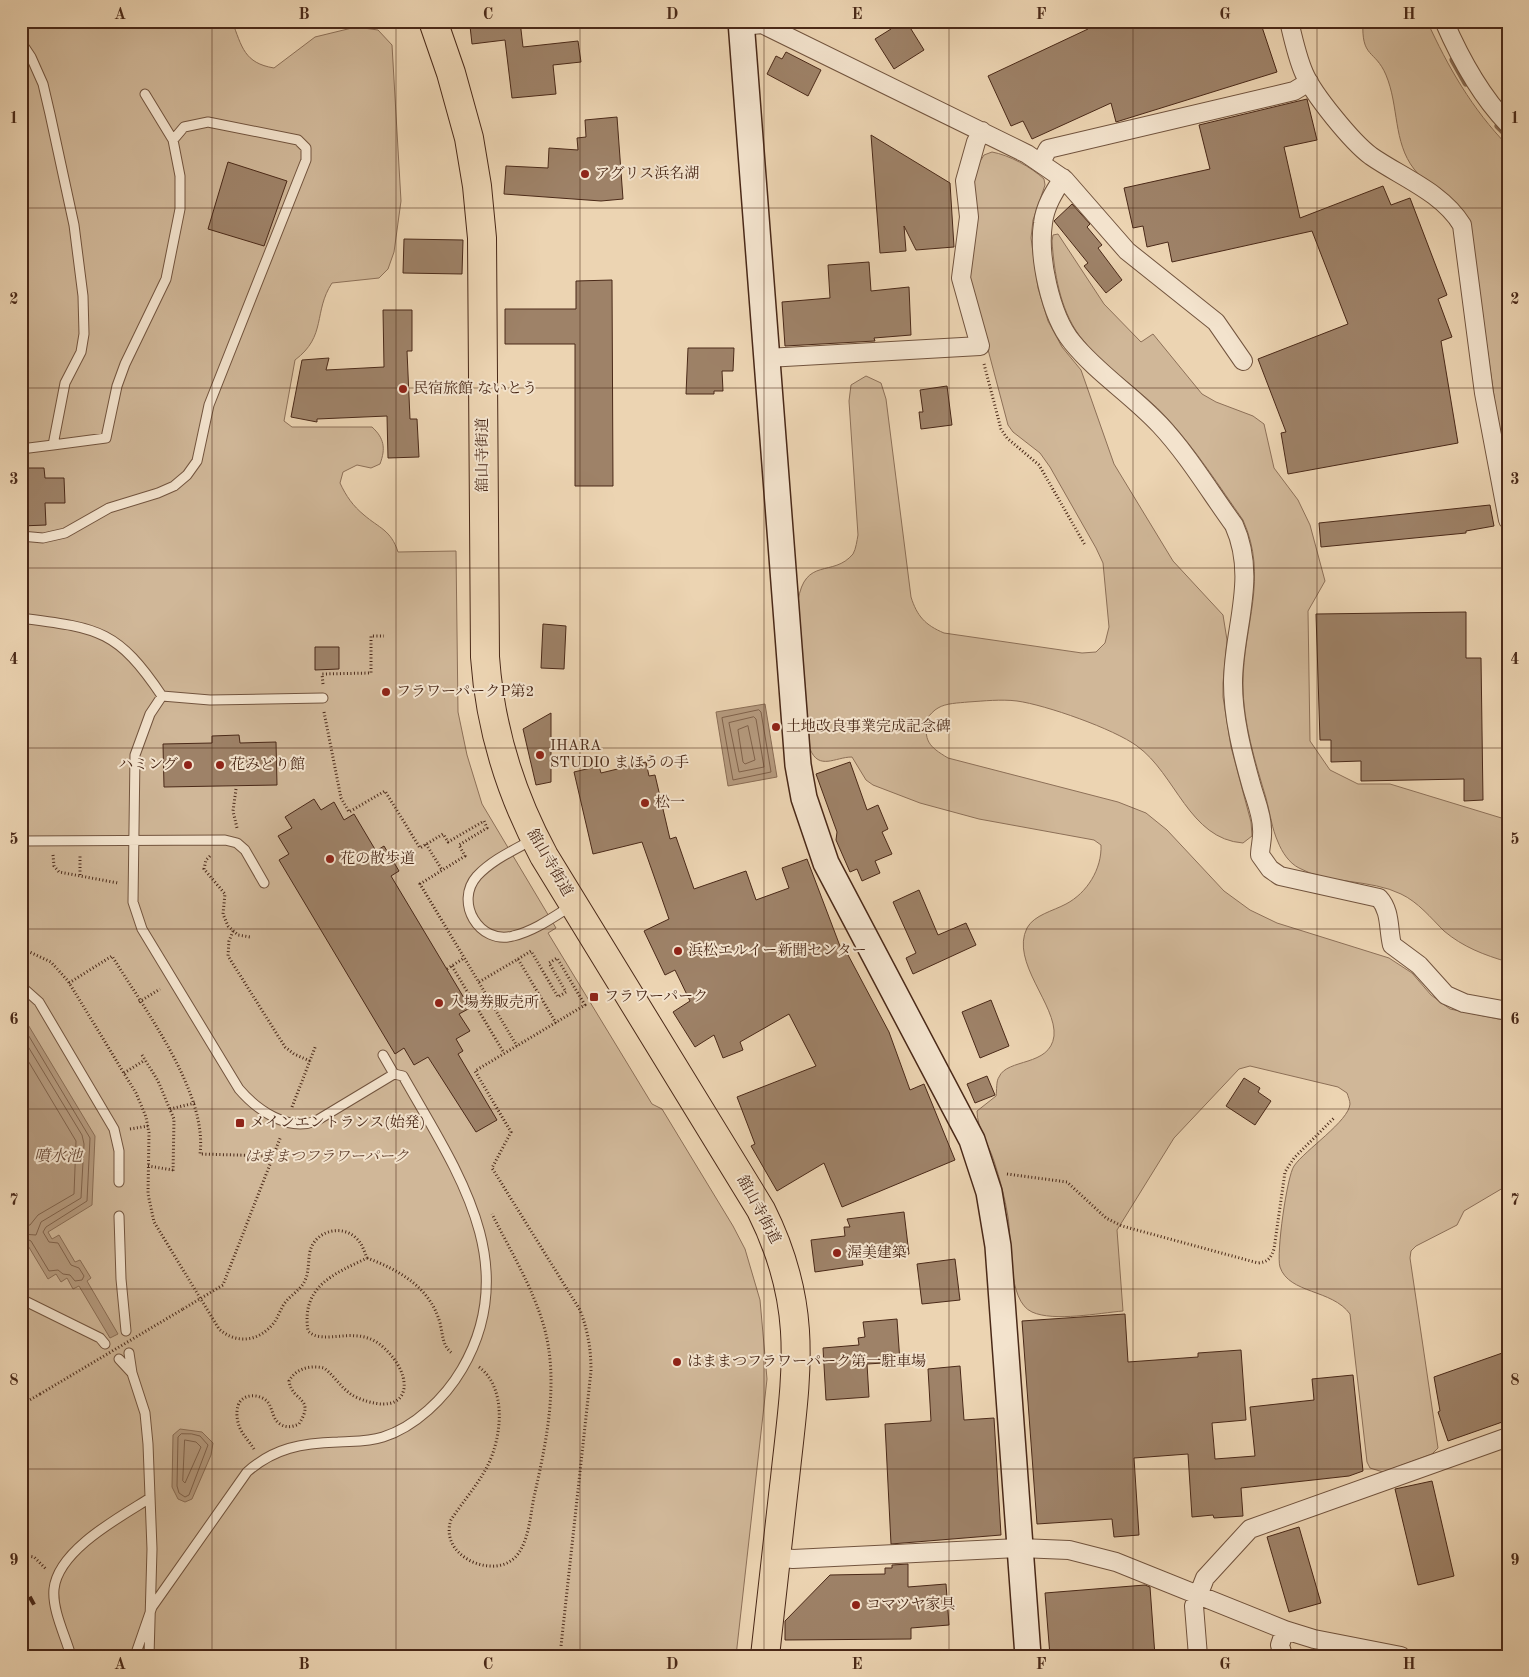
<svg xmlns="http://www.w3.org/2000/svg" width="1529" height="1677" font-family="'Old Standard TT','Noto Serif JP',serif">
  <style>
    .green { fill: #d0b798; stroke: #8d7058 }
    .water { fill: #b59a7e; stroke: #8a6d55 }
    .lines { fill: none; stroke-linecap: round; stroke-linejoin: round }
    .shore { stroke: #80624b; stroke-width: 1 }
    .stream { stroke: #8a6d55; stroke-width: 7 }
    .building { fill: #9e8268; stroke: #4a2918 }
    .lane-casing { stroke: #72543e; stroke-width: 11 }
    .street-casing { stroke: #72543e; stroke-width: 20 }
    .secondary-casing { stroke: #4a2918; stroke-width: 28 }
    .primary-casing { stroke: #4a2918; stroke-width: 30 }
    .path { stroke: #4a2918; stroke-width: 3; stroke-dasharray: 1 2.5; stroke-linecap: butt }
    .lane { stroke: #f3e3cd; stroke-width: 9 }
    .street { stroke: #f3e3cd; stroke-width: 18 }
    .secondary { stroke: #f3e3cd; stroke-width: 25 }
    .primary { stroke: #ecd4b2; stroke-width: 28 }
    .rail { stroke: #4a2918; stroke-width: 4; stroke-dasharray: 9 9; stroke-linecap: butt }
    .path-bridge { stroke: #4a2918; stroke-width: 3; stroke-dasharray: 1 2.5; stroke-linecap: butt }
    .grid { fill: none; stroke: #4a2918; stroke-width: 1; stroke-opacity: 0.55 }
    .poi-dot { fill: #8f2418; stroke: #f3e3cd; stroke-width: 2 }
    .labels { text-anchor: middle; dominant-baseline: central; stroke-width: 4; stroke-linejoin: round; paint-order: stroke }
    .poi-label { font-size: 15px; fill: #4a2918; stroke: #f3e3cd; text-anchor: start }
    .street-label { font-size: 15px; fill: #4a2918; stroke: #f3e3cd }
    .park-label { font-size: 15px; font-style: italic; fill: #654532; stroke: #f3e3cd }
    .water-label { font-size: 16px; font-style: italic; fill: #654532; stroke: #f3e3cd }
    .neatline { fill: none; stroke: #4a2918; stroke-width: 2 }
    .grid-label { font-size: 16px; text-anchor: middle; font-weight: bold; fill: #4a2918 }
  </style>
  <rect width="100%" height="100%" fill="#ecd4b2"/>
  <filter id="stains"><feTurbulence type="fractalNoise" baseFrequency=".004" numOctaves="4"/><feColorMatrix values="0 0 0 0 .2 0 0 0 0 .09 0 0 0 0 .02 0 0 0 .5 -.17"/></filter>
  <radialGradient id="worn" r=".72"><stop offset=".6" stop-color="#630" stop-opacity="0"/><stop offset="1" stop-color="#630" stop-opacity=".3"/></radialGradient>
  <path class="green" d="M21,21H232C242,47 244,63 274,68L315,37L356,27L378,30L392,45L401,201L394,252L388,269L379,278L332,283C313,312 327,336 295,360L284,421L292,427H372C384,438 386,448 380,464L371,468L357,465L343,472L340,483C346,496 353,506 364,515C379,528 391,530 398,552L456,551L458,712L467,755L482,804L556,928L548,933L652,1104L662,1109L733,1226L745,1249L760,1300L767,1379L736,1656H21Z
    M1363,21H1427C1448,67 1472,109 1508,146V476L1496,410L1469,221C1452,193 1432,192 1414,169C1393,142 1399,106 1386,75C1375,49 1361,59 1363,21Z
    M992,152C1009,155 1031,167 1044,179L1045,185L1033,220L1031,238L1038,288L1048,321L1062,347L1081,370L1114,464L1173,561L1223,615L1227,640L1223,683V697L1231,747L1251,822L1252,836L1243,843C1189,839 1176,774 1137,746C1114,729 1046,705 1017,701C1001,699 984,701 968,702C959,703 946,703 938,708C934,710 930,715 927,718C924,741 928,746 948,758L1118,802L1146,813L1167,830L1224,891L1250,910L1277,923L1389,958L1412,973L1431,995L1450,1009L1508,1021V1185L1464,1211L1457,1225L1416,1246L1411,1251L1410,1258L1438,1448L1432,1454L1383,1472L1370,1468L1367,1462L1350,1314C1332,1289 1289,1294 1280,1267C1276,1254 1287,1176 1294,1166C1305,1150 1349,1121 1350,1104C1350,1101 1348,1096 1347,1093L1338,1087L1250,1066L1239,1069L1174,1138L1117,1230L1123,1311C1099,1313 1054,1322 1032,1312C1007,1301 1012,1241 1008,1217C1005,1198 1000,1179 994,1161C989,1145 977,1128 977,1111L996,1096C997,1090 996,1081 999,1077C1007,1058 1050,1067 1054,1036C1057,1005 1010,962 1027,928C1034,915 1053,911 1066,904C1087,893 1102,869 1101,845L1094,840L979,819L920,803L873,785L866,780L852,757C835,757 819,771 810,749L798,601C805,556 833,578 853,554C856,549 857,540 858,535L849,401L851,385L866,376L881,383L886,399L911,597C917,616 925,625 944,633L1082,653L1096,652L1105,643L1109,627L1103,563L1096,548L1050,467L1040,453L1013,432L1008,425L969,278L974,182L979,163L984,155Z
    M1058,234L1104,304L1141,342L1153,334L1202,394L1216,402L1253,416L1264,424L1274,468L1298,500L1310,525L1325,581L1308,611L1310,741L1330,770L1358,784H1390L1508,820V962C1484,955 1463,947 1444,931C1431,918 1418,902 1401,894C1371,879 1327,884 1299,868C1289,863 1282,852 1278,842C1272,829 1270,813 1266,798C1255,761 1243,723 1243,684C1243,625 1269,578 1243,520C1219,486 1196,450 1168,419C1141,389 1103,368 1079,335C1060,309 1054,272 1052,241L1053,235Z"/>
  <path class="water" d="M765,704L777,777L728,786L716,712Z
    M21,1013L95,1136L92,1205L48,1232L52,1239L59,1235L75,1262L80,1260L91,1278L87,1281L118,1334L110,1338L79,1286L73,1289L67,1278L61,1282L56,1274L48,1279L27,1244L21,1247Z
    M180,1429L202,1432L213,1443L211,1455L192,1499L185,1502L178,1499L172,1487L173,1435Z"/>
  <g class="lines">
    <path class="shore" d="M759,710L761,712L771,772L733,780L722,718Z
      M754,717L756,719L764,767L739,772L729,723Z
      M748,726L755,760L745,764L743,762L738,730Z
      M21,1023L90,1138L87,1201L46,1227L43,1232L49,1242L58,1243L71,1265L79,1268L84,1276L82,1280L75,1281L70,1275L63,1274L58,1270L49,1271L31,1241L27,1239L21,1241
      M21,1035L82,1135L84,1144L81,1198L41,1222L36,1235L21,1234
      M21,1049L76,1141L74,1194L38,1215L30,1225L21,1226
      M192,1434L200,1436L208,1445L189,1495L185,1497L179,1493L177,1486L178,1437L181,1434Z
      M185,1440L196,1442L201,1447L185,1483L183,1481Z"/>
    <path class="stream" d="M1453,60L1466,83
      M1498,126L1508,136"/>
  </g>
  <path class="building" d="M495,21H520L523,47L578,41L581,62L553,65L556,94L512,98L505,40L472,44L470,26L495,23Z
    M886,21H906L924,50L894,69L875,39L891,29Z
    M1084,21H1260L1277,72L1116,122L1111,103L1032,139L1023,121L1011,126L988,76L1088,29Z
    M786,52L821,70L808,96L767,74L776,56L782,59Z
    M1307,99L1317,140L1284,147L1300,218L1383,186L1391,205L1410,198L1447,295L1438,299L1452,337L1441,341L1458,443L1288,474L1281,433L1286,432L1258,359L1348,324L1312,231L1172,262L1168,242L1147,247L1143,226L1133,228L1124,188L1210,169L1199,125Z
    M617,117L623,199L601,201L504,194L506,166L548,168L549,148L578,150L577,138L586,137L585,120Z
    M871,135L950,183L954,247L916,250L904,226L906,251L880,253Z
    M228,162L287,181L264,246L208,229Z
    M1072,204L1090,224L1087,227L1102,245L1098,248L1122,280L1106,293L1084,266L1088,263L1054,221Z
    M404,239L463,240L462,274L403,273Z
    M869,262L871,291L909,287L911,335L874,338L875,341L785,346L782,302L830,298L828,265Z
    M612,280L613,486H575V344H505V309H576V281Z
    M383,310H412V351H407L410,419H417L419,457L388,458L387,416L317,419V422L291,417L302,360L329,358L326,370L384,367Z
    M688,348H734L733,371H722L723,391H714V394H686Z
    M947,386L952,425L921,429L919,412H923L920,390Z
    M21,468H44L45,478H64L65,503H45L46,525L21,526Z
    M1490,505L1494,526L1466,531V533L1321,547L1319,523Z
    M1466,612V658H1481L1483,800L1464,801V779L1361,781V761L1331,762V740H1320L1316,614Z
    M543,624L566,626L564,669L541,668Z
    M315,647H339V669L315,670Z
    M551,713V782L536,785L523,729Z
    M239,735L240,743L276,742L277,785L164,787L163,744L212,743V736Z
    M646,762L649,776L655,775L670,839L676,837L694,889L746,871L756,900L789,888L782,868L807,859L843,954L847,953L889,1032L910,1090L924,1084L955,1160L842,1207L824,1163L777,1191L751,1146L755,1144L737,1097L816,1066L789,1014L740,1042L743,1050L723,1058L714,1035L695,1047L673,1012L690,1001L675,970L665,975L644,931L669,919L642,842L593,854L574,772L599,766L601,773Z
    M850,762L867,810L878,805L888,829L882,832L892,854L875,861L880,873L862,881L857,869L850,872L836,840L837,832L816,774Z
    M314,799L321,810L334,802L344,820L354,814L376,851L384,846L399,871L391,876L470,1008L459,1014L470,1031L456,1039L463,1051L458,1054L497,1120L476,1132L428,1057L414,1065L404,1048L395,1054L279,860L289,854L278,836L292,828L285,817Z
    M919,890L938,935L966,923L976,945L913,974L906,958L916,953L893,902Z
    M991,1000L1009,1046L980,1058L962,1012Z
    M987,1076L995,1095L975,1103L967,1084Z
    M1244,1078L1260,1088L1258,1092L1271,1101L1255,1125L1226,1106Z
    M904,1212L909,1254L862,1259L863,1265L815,1272L811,1240L845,1236L844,1227H850L847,1219Z
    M955,1259L960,1300L922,1304L917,1264Z
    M1125,1314L1128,1362L1198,1357V1353L1241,1350L1246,1420L1212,1423L1215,1459L1255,1456L1250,1407L1314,1400L1312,1379L1353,1375L1363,1471L1349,1476L1241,1488L1243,1516L1214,1518L1213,1515L1192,1517L1188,1454L1134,1458L1139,1535L1114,1537L1112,1519L1037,1524L1022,1321Z
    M897,1319L900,1362L867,1364L869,1397L826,1400L823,1348L859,1345L858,1338L865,1337L863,1322Z
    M1508,1351V1420L1448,1441L1438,1412L1440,1411L1434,1377Z
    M960,1366L964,1420L994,1418L1001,1535L891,1544L885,1424L931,1421L928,1369Z
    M1432,1481L1454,1576L1418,1585L1395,1489Z
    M1299,1527L1321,1603L1289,1612L1267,1537Z
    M908,1564V1587L946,1584L949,1625L911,1628V1639L785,1640V1621L830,1575L885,1574V1568H892V1565Z
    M1145,1585L1150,1587L1155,1656H1050L1045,1593Z"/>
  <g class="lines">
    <defs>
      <path id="lane" d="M21,42L31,57L43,84L50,114L74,225L83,296L84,334L81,352L65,383L53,445L21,449
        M53,445L106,438L117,386L125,364L166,279L180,209V176L173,140L145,94
        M21,536L43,538L65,533L109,508L158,493L174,486L187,475L197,461L209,405L306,160V148L298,140L208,122L184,127L173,140
        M21,618C98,628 117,629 162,696L210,700L323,698
        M532,840C512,851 492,860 477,876C454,902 479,945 513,936C534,931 552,918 571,906
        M21,841L225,840L237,843L245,850L264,883
        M21,986L39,1002L114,1129L119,1151V1182
        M383,1055L394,1074
        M119,1216L121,1279L126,1331
        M21,1299L100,1338L105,1344
        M129,1353L132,1373L145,1413L148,1444L152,1549L149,1656
        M119,1359L131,1372
        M71,1656C65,1635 52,1610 54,1589C58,1550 120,1517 150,1498
        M135,1656L152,1607L247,1472C274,1448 302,1443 338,1442C353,1441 368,1442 383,1437C415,1427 445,1398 462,1369C524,1263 455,1168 403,1076L394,1074L316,1121C288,1132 257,1110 239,1089L142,929L133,902L135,755L150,714L162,696"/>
      <path id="street" d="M1289,21C1293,38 1297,57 1304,73C1313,94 1352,142 1371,156C1401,177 1442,192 1462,225L1484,393L1508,520
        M1444,21C1460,58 1480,95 1508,124
        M742,26L762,24L1027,154L1065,180L1127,251L1216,322L1243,361
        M1041,162L1048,149L1294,91L1309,82
        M1063,178C1054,192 1045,206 1043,223C1038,256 1050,315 1072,342C1097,373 1132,395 1160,425C1188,455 1210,492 1234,525C1258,578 1233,629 1233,683C1233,717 1242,752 1251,784C1255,799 1262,814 1262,829C1263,838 1260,847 1260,855L1270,869L1280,876L1379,898C1391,911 1388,929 1392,945L1419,965L1446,995L1464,1003L1508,1011
        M767,358L980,346L961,278L969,217L965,181L976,142L982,131
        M776,1557L793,1559L1020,1548L1069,1550L1116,1562L1285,1630L1314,1639L1401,1656
        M1198,1656L1194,1606L1205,1578L1250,1529L1508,1437
        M1283,1656L1280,1645L1285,1630"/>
      <path id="secondary" d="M741,21L798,765L804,798L826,863L972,1140L989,1192L998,1246L1028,1656"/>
      <path id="primary" d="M433,21L451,73L469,138L477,186L482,238L485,657C490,728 510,793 544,856L761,1210C810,1308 796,1375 785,1478C778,1537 772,1596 765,1656"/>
    </defs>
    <use href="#lane" class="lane-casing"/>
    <use href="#street" class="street-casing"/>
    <use href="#secondary" class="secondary-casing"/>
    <use href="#primary" class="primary-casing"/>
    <path class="path" d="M984,364L1001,429L1007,438L1039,465L1085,545
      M323,684L322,674L371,673V636H384
      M324,712L341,798L349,812L385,791L420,848L443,834L448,842L484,821L487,828L459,845L465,856L420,884L517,1046
      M236,789L233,811L237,828
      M426,844L442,870
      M53,855L54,866L59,872L118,883
      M210,856L206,860L204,869L225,894L223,914L228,926L238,935L250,937
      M80,875V856
      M233,931L229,941L228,956L285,1047L294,1054L310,1061
      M21,948L51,962L68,981L136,1093L146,1117L149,1133L148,1194L154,1222L219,1329C236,1344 258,1342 273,1324C278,1318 280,1310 284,1304C291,1294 302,1290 306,1278C310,1267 307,1254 313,1244C322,1229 344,1226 356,1238C362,1243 364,1251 367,1258C334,1274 301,1286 308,1331C324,1347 357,1323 383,1347C417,1377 411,1420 358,1398C343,1392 337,1378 324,1368C311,1365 296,1368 289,1381C292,1402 316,1397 299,1424C292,1427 286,1428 280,1424C272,1419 273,1408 267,1401C258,1393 241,1394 238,1406C236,1412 237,1420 239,1426C242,1434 249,1441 254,1449
      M518,959L531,951L558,997L566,992L549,963L557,958L585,1005L475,1071L511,1132L492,1168L580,1310C588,1331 591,1349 591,1371L561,1646
      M452,966L504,1053
      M447,969L464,958
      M23,971L27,949
      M479,982L518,959L556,1023
      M69,983L112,956C143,1007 208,1093 200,1154L273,1156
      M139,1002L160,989
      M142,1055L158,1081L174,1119L173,1173
      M124,1073L145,1060
      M292,1107L316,1045
      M170,1109L195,1103
      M130,1129L148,1126
      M148,1166L173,1170
      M1007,1174L1067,1182L1106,1218L1122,1226L1258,1263C1268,1262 1271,1258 1274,1249L1285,1172L1294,1158L1334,1118
      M367,1258C399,1270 430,1287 440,1323C443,1335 442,1346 453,1354
      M183,1309L223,1285L281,1136
      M479,1367C507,1388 502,1436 488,1465C478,1485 463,1501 451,1520C439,1554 488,1578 512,1560C529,1547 530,1516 534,1497C547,1439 561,1375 541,1317C529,1281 509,1248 492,1214
      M21,1405L40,1394
      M21,1555L34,1557L46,1569"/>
    <use href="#lane" class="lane"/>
    <use href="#street" class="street"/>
    <use href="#secondary" class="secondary"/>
    <use href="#primary" class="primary"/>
    <path class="rail" d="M21,1581L37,1610"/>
    <path class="path-bridge" d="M40,1394L183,1309"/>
  </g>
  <path class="grid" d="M212,21V1656M396,21V1656M580,21V1656M764,21V1656M949,21V1656M1133,21V1656M1317,21V1656M21,208H1508M21,388H1508M21,568H1508M21,748H1508M21,929H1508M21,1109H1508M21,1289H1508M21,1469H1508"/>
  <g class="poi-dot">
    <circle cx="585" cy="174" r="5"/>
    <circle cx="403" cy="389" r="5"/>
    <circle cx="386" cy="692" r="5"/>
    <circle cx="776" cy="727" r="5"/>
    <circle cx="540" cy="755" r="5"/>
    <circle cx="188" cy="765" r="5"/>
    <circle cx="220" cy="765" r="5"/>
    <circle cx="645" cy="803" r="5"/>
    <circle cx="330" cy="859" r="5"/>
    <circle cx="678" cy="951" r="5"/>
    <rect x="589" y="992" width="10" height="10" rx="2.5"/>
    <circle cx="439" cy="1003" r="5"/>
    <rect x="235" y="1118" width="10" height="10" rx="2.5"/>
    <circle cx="837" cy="1253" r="5"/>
    <circle cx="677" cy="1362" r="5"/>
    <circle cx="856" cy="1605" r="5"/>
  </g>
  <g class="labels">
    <g class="poi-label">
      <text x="595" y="174">アグリス浜名湖</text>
      <text x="413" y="389">民宿旅館 ないとう</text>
      <text x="396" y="692">フラワーパークP第2</text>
      <text x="786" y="727">土地改良事業完成記念碑</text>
      <text x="550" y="746">IHARA<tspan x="550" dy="17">STUDIO まほうの手</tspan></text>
      <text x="178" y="765" text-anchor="end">ハミング</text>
      <text x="230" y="765">花みどり館</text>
      <text x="655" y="803">松一</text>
      <text x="340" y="859">花の散歩道</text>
      <text x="688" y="951">浜松エルイー新聞センター</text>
      <text x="604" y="997">フラワーパーク</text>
      <text x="449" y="1003">入場券販売所</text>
      <text x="250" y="1123">メインエントランス(始発)</text>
      <text x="847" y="1253">渥美建築</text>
      <text x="687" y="1362">はままつフラワーパーク第一駐車場</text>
      <text x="866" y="1605">コマツヤ家具</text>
    </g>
    <g class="street-label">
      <text transform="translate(483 455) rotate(-90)">舘山寺街道</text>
      <text transform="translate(549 863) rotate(60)">舘山寺街道</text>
      <text transform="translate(758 1210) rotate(62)">舘山寺街道</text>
    </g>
    <g class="park-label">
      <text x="327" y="1157">はままつフラワーパーク</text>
    </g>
    <g class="water-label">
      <text x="58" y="1157">噴水池</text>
    </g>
  </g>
  <rect width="1529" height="1677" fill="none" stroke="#ecd4b2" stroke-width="55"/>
  <rect x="28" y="28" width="1474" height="1622" class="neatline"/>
  <g class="grid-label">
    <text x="120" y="19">A</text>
    <text x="304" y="19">B</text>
    <text x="488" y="19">C</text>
    <text x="672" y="19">D</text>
    <text x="857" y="19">E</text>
    <text x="1041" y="19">F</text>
    <text x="1225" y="19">G</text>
    <text x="1409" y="19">H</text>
    <text x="14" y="123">1</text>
    <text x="1515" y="123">1</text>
    <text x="14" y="304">2</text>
    <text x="1515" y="304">2</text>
    <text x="14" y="484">3</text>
    <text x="1515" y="484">3</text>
    <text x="14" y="664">4</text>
    <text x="1515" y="664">4</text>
    <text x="14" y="844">5</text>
    <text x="1515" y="844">5</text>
    <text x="14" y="1024">6</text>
    <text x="1515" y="1024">6</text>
    <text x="14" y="1205">7</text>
    <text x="1515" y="1205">7</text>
    <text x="14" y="1385">8</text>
    <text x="1515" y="1385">8</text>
    <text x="14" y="1565">9</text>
    <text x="1515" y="1565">9</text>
    <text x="120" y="1669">A</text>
    <text x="304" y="1669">B</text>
    <text x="488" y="1669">C</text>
    <text x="672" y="1669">D</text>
    <text x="857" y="1669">E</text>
    <text x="1041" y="1669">F</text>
    <text x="1225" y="1669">G</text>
    <text x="1409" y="1669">H</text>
  </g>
  <rect width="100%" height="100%" filter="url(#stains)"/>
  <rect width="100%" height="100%" fill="url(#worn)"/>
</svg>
